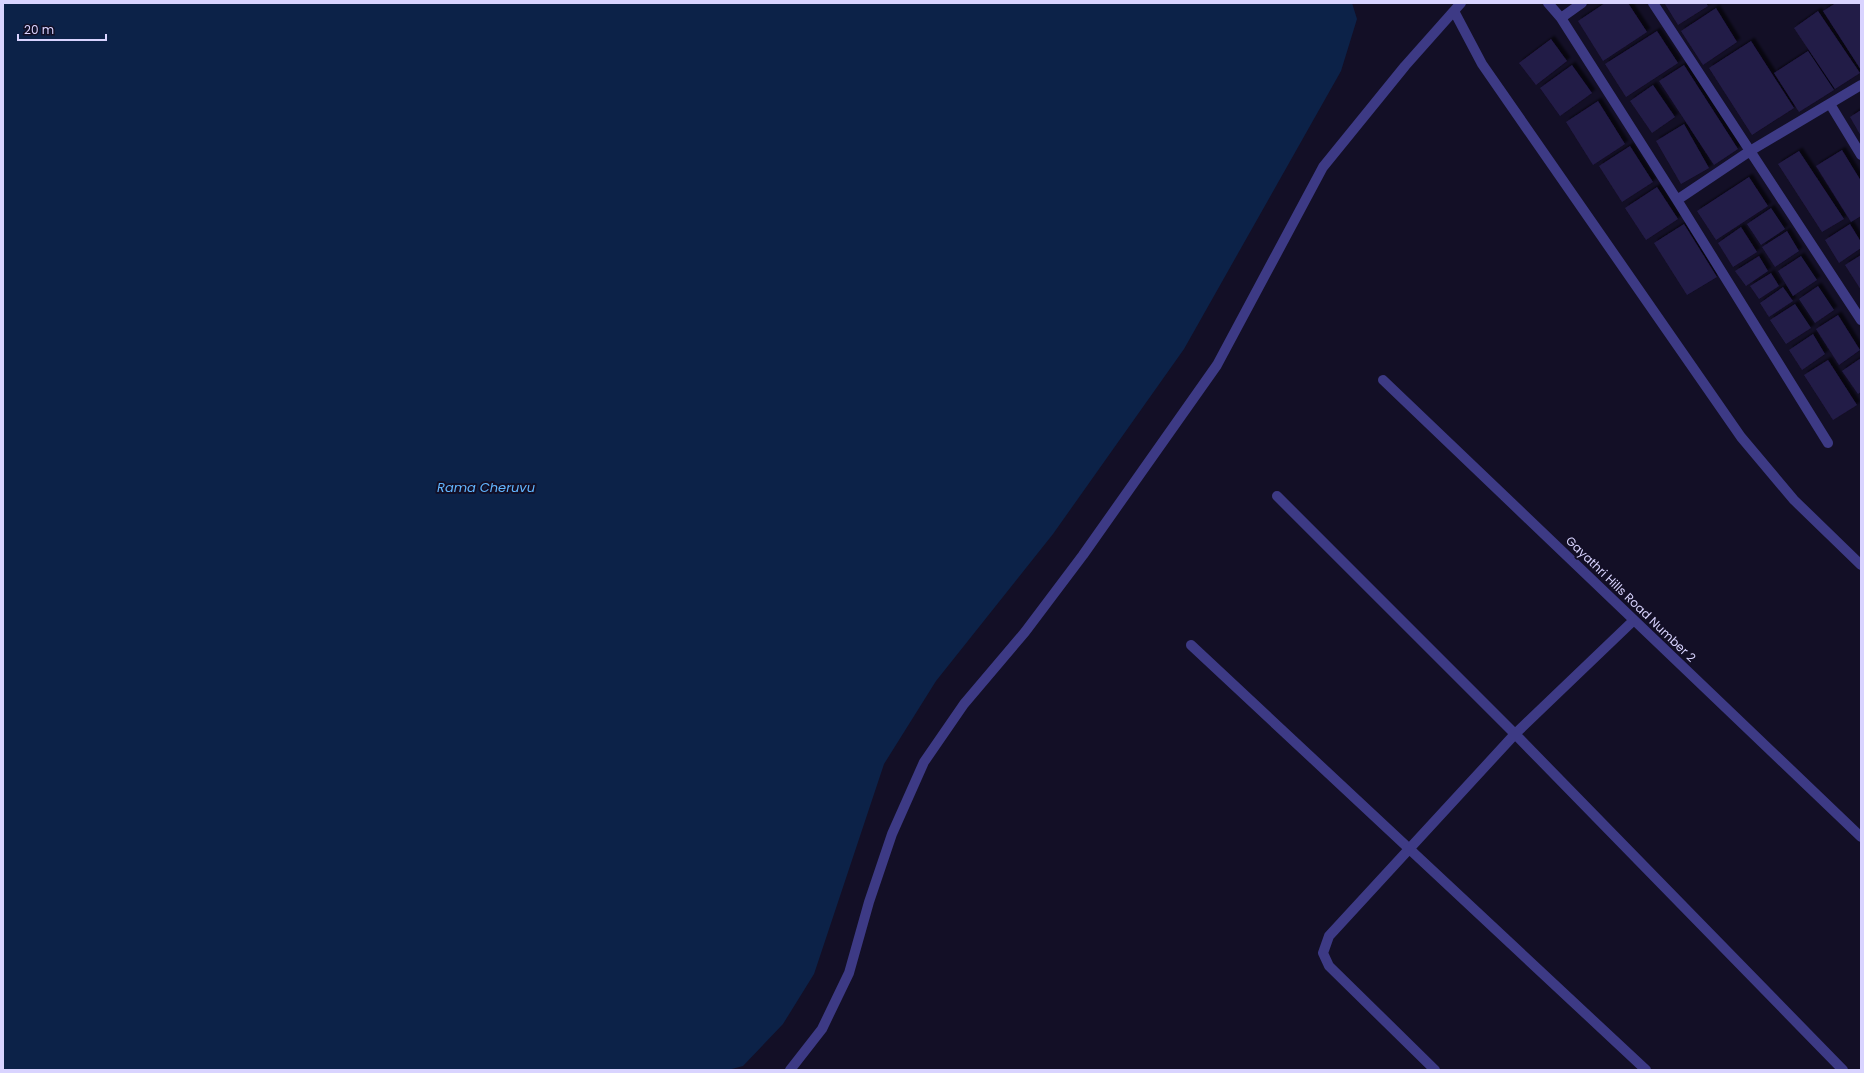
<svg xmlns="http://www.w3.org/2000/svg" width="1864" height="1073" font-family="Poppins,sans-serif">
  <style>
    .water { fill: #0c2248 }
    .building { fill: #241b47; filter: url(#shadow) }
    .lines { fill: none; stroke-linecap: round; stroke-linejoin: round }
    .minor { stroke: #3d3a85; stroke-width: 10 }
    .labels { text-anchor: middle; dominant-baseline: central; stroke-width: 4; stroke-linejoin: round; paint-order: stroke }
    .street-label { font-size: 12px; fill: #d9d4ff; stroke: #130f26 }
    .water-label { font-size: 13px; font-style: italic; fill: #62b6ff; stroke: #130f26 }
  </style>
  <defs>
    <filter id="shadow"><feDropShadow dx="3.5" dy="-3.5" stdDeviation="1" flood-color="#0009"/></filter>
  </defs>
  <rect width="100%" height="100%" fill="#130f26"/>
  <path class="water" d="M3,3H1352L1357,19L1341,71L1184,349L1053,534L936,681L884,764L814,974L783,1024L743,1066L728,1070H3Z"/>
  <path class="building" d="M1605,3H1628L1647,32L1603,61L1578,21Z
    M1667,3H1706L1708,6L1678,25L1665,4Z
    M1836,3H1861V70L1823,11Z
    M1716,8L1737,42L1703,65L1681,31Z
    M1818,11L1860,73L1835,89L1794,28Z
    M1657,31L1678,63L1626,97L1605,64Z
    M1551,39L1567,61L1536,85L1519,63Z
    M1751,41L1794,108L1752,135L1709,68Z
    M1808,51L1834,90L1799,112L1774,73Z
    M1572,65L1592,93L1560,116L1540,88Z
    M1684,65L1738,149L1714,165L1659,81Z
    M1653,85L1675,117L1652,133L1630,101Z
    M1598,101L1625,144L1593,165L1566,122Z
    M1861,110V136L1850,117Z
    M1684,124L1709,168L1681,184L1656,141Z
    M1630,146L1653,182L1622,202L1599,166Z
    M1842,150L1861,181V216L1851,222L1816,166Z
    M1799,151L1844,219L1822,232L1778,164Z
    M1749,177L1768,206L1716,240L1697,211Z
    M1657,187L1678,219L1646,240L1625,208Z
    M1771,208L1785,229L1761,245L1747,224Z
    M1684,224L1717,277L1687,295L1654,243Z
    M1850,224L1861,242V248L1839,263L1825,240Z
    M1741,227L1757,252L1733,267L1718,243Z
    M1787,231L1799,251L1775,267L1762,247Z
    M1861,255V290L1845,265Z
    M1759,256L1768,271L1746,286L1735,271Z
    M1801,256L1817,280L1793,296L1778,271Z
    M1771,273L1779,286L1759,299L1750,286Z
    M1818,286L1834,310L1815,323L1799,299Z
    M1783,287L1793,301L1769,317L1760,303Z
    M1795,304L1811,328L1786,344L1770,320Z
    M1838,315L1860,350L1839,365L1816,329Z
    M1813,334L1825,354L1802,370L1789,350Z
    M1861,358V392L1858,394L1842,371Z
    M1828,360L1857,405L1833,420L1804,375Z"/>
  <g class="lines">
    <path class="minor" d="M1548,3L1561,18L1677,200L1828,443
      M1653,3L1861,320
      M1454,11L1482,64L1741,437L1794,500L1861,565
      M1561,18L1582,3
      M1830,104L1861,155
      M1677,200L1750,151L1861,85
      M1383,380L1861,837
      M1277,496L1515,734L1843,1070
      M1191,645L1646,1070
      M790,1070L822,1029L849,973L869,902L892,834L924,762L964,704L1025,632L1083,555L1217,365L1323,167L1405,66L1461,3
      M1435,1070L1329,966L1323,953L1329,936L1515,734L1634,620"/>
  </g>
  <g class="labels">
    <g class="street-label">
      <text transform="translate(1631 599) rotate(44)">Gayathri Hills Road Number 2</text>
    </g>
    <g class="water-label">
      <text x="486" y="487">Rama Cheruvu</text>
    </g>
  </g>
  <rect width="1864" height="1073" fill="none" stroke="#d9d4ff" stroke-width="8"/>
  <path d="M18 34v6h88v-6" fill="none" stroke="#d9d4ff" stroke-width="2"/>
  <text x="24" y="34" font-size="12" fill="#d9d4ff" stroke="#130f26" stroke-width="3" paint-order="stroke">20 m</text>
</svg>
